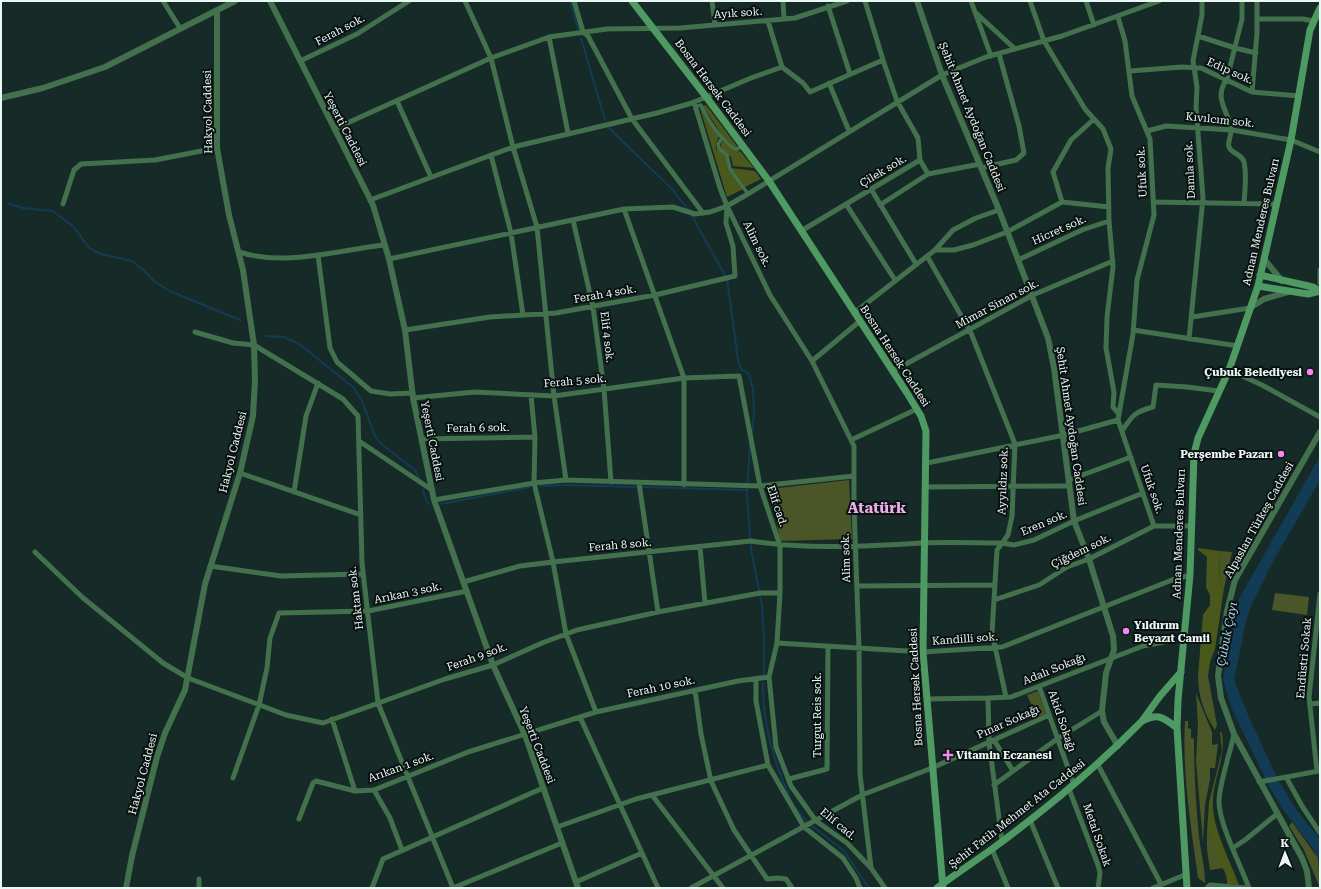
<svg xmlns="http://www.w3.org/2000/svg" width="1321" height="889" font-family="'Roboto Serif',serif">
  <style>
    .green { fill: #4a5627 }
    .forest { fill: #4b581c }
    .water { fill: #123c55 }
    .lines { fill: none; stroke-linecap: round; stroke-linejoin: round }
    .stream { stroke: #123c55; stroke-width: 2 }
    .pedestrian { stroke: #43704d; stroke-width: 3.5 }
    .minor { stroke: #43704d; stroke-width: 5 }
    .tertiary { stroke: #43704d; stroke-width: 6 }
    .secondary { stroke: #4e9a62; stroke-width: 7 }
    .poi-dot { fill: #f489f0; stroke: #091110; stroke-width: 1.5 }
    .labels { text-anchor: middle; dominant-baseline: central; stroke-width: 4; stroke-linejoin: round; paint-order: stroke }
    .street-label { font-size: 11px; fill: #eaf7f4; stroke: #091110 }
    .poi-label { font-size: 11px; font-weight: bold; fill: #eaf7f4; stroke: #091110; text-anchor: end }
    .water-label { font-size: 12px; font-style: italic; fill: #afd5ef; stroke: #091110 }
    .district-label { font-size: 15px; font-weight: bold; fill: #e9aee6; stroke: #091110 }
  </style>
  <rect width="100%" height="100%" fill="#162b27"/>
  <path class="green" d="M849,480L852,539L780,541L770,489Z
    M1219,551L1232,552L1224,588L1220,583Z
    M1275,593L1309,597L1307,615L1272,610Z
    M1198,676H1208L1217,725L1215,730C1204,714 1198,695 1198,676Z
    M1038,691L1046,714L1037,717L1027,695Z
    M1196,693L1212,732V745L1218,744L1215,768H1210V779L1205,805L1203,842L1196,761L1198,725Z
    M1185,721H1188V728L1191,729V738L1194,739C1194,772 1196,805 1199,837C1201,853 1205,867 1205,883L1198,878C1191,826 1182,774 1185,721Z
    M1292,822L1318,858L1320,888L1304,850L1289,826Z
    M1207,832L1212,838L1217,857L1223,868L1210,870L1207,850Z"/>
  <path class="forest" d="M706,105L737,146L735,147L723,137L703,106Z
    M701,107L719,136L716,144V149L726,156L729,169L743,189L727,197L700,108Z
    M722,141L741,152L754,168L733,166L731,157L720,148Z
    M731,168L755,171L761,179L745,187Z
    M1198,548L1219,551L1220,583L1224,588L1215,649L1210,662L1208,676H1198L1203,615L1210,605V595L1206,587L1207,557L1198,550Z
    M1220,732L1222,733C1226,758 1214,776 1213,800C1211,826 1230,860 1239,885L1227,884C1228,872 1221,868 1217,858C1213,849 1215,839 1207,832L1209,802L1222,751Z"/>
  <path class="water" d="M1320,456V480L1271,565L1251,606L1246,622L1234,680L1248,715L1278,780L1297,811L1320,839V866L1318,858L1314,850L1282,808L1269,786L1232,709L1223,679L1239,599Z"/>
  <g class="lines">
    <path class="stream" d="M570,1L578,29
      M581,38L605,120
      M609,128L671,188L689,211
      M9,204L23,208L53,211L74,227L89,248L101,254L132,261L142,269L155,282L170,291L240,320
      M691,214L727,279L738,360L741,369L749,374L753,389L754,414L752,433
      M266,336L284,337L298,343L353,387L362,401L374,434L380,443L415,470L419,478
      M750,443L747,495L751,549L762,606L764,638V675
      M540,486L567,485L636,487
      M642,487L747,490
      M423,490L426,500L429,504
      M441,504L530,487
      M763,683C762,723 774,762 790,798
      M795,807L807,822L843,850L869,888"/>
    <path class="pedestrian" d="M695,107L701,105C709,122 719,138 735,149L743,147
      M722,138L718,144L719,149L727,155L730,169L748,194"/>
    <path class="minor" d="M163,1L180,28
      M465,1L491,58L513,147L537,227L554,396L566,480
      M574,1L583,32L588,36L632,119L703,213
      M712,1L715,24
      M783,1L784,19
      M865,1L883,60
      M971,1L991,56
      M1030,1L1044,41L1085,109L1103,129L1111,149L1108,168L1109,221L1113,267L1107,317L1106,348L1114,392L1113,407L1119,414
      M1086,1L1094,25
      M1242,1V19L1227,79C1213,98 1228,110 1231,129C1232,135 1227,142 1229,147C1232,154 1242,154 1244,162C1247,175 1245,190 1244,203
      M828,6L850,74
      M976,13L1015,49
      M1118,17L1125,41L1132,96L1150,139L1154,215L1137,280L1133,334L1118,420L1154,526H1191
      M1257,19H1303L1313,21
      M768,21L782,67
      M1198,36L1235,48L1256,53
      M549,37L568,133
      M300,61L357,34L409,1
      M1130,71L1182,67L1201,68L1252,92L1299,96
      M829,83L849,131
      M1252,92L1257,33V1
      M397,101L431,177
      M694,102L720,188L727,206L770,295L812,361L854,446V506L859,648L860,774L871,868
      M334,129L491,58L549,37L607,29L680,28L784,19L795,18L847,1
      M1147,131L1166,126L1232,130L1291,140L1320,152
      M491,155L511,233L523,315
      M981,168L1016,160L1024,153L1019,126L999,54
      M928,174L980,164
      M871,189L916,264
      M370,200L513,147L657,113L692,103L751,78L782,67L803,83L810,92L883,60L897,101L918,138L920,160L801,231
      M1062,202L1053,172L1071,140L1094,119
      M1154,202L1275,204
      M63,204L74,170L81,164L155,160L217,148
      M846,204L895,280
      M880,205L928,174L920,160
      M624,209L684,378V485
      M573,220L593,307L604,389L611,482
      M935,250H954L973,245L1007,232L1062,202L1109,207
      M239,252C286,267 337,250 385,245
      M318,255L330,348L337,362L371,391L390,394L413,393
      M927,256L971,333L1015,444L1012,516L1008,535L997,550L992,633L1006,697
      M389,259L624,209L673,207L695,214L710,212L727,206L748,194L942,75L986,57L1062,36L1159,1
      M1018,260L1082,230L1109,221
      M1320,270V283
      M854,313L935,250L953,230L976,218L999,210
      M1192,317L1250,308
      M405,330L490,317L556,313L655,295L735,276L733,246L726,223L727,207
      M1133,330L1238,346
      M195,332L233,343L254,345L343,399L358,416L362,563L378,703L453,888
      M1189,339L1203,198L1196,107L1197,87L1193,61L1202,15V1
      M812,361L860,321
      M1229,370L1262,385L1320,417
      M893,371L1033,295L1113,261
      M531,395L535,437L534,483L553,562L566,634L596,712
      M413,398L475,392L554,396L684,378L739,376L760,486L780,546V593L777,643L769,677L776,747L791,786L816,821L847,843L871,868L885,888
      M1122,431C1132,416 1134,412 1153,407L1156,385L1187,387L1218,391
      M421,439L535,437
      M851,440L917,409
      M359,441L432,490
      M927,463L1064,435L1118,420
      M240,473L361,515
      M1069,480L1131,457
      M639,483L658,612
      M926,487L1069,486
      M294,492L306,416L318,383
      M434,500L534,483L566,480L760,486L854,476
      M700,547L705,603
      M35,552L82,597L163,663L188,678L286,715L323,723L445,679L493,665L542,643L577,630L658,612L760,593H780
      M210,566L281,576L363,574
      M463,582L520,566L553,562L751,541C808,550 865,546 922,543C949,542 975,543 1002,543L1014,545L1034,540L1074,521L1143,493
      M857,586L995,585
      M994,600L1039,585L1067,567L1089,559L1154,526
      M777,643L923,652L1002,647L1172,580L1190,575
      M756,679V701L768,765L804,827L843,858L856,878L860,888
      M1039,686L1074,785
      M695,690L701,734L711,781L734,830L767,879L778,878L786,879L792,888
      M988,698L989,742L1002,841
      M927,699L988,698L1011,697L1143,646L1184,638
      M1310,704L1320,703
      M580,717L658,888
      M332,719L355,791L374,790L468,752L596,712L738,681L769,677
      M1234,734C1230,753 1220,782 1219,800C1218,822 1241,866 1249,888
      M994,740L1013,771
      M1098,765L1161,884
      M1317,771L1309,697L1320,594
      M1286,777L1302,806L1320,833
      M233,778L259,705L267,668L270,638L279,613L368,611L467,591
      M789,779L827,769L828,646
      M1259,782L1319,771
      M994,785L1057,739L1102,711
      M1069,789L1098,865L1100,873L1098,888
      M374,790L390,818L402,850
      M652,795L723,888
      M299,819L313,783L316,781L355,791
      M1030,820L1058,888
      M557,827L636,799L768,765
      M1233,848L1245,840L1277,814
      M992,849L1008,888
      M199,879V888
      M576,882L642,853
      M372,888L383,859L543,788
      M453,888L562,843
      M691,888L862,795L932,768L1049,715
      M1153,888L1187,874
      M1207,888L1210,885L1245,888"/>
    <path class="tertiary" d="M270,1L373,205L389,259L405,330L413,398L434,500L493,665L525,735L578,888
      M917,1L942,75L999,210L1048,338L1054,368L1074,521L1089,559L1113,636L1114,650L1106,673L1102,711L1104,722L1118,746
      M1,98L43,88L105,67L235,1
      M1264,259L1282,281
      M1250,308L1264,299L1288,292
      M126,888L132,856L157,757L165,733L185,690L205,584L240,473L253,416L255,380L254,345L243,270L229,215L217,148V10
      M1309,888L1307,871L1302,858L1234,734L1221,698L1218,676L1227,611L1235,580L1320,432"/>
    <path class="secondary" d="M632,1L707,98L769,181L907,393L921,416L926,431L923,652L943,888
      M1260,275L1313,287L1320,291
      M1258,286L1308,294L1320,291
      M1177,728C1163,717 1159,713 1142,721L1160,696L1181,672
      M937,888C955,874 974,862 992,849C1045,810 1096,768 1142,721
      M1187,888L1177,728L1178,700L1190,575L1194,454L1198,438L1229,370L1258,286L1291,140L1310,30L1320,8"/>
  </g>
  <g class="poi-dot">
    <circle cx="1310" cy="372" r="4"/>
    <circle cx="1281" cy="454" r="4"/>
    <circle cx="1126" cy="631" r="4"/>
    <path d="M946 749h4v4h4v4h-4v4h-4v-4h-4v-4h4z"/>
  </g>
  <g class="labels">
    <g class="street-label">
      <text transform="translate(738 13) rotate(-4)">Ayık sok.</text>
      <text transform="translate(340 30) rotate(-28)">Ferah sok.</text>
      <text transform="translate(1230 71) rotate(24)">Edip sok.</text>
      <text transform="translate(713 88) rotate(53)">Bosna Hersek Caddesi</text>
      <text transform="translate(208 112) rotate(-91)">Hakyol Caddesi</text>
      <text transform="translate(972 117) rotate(68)">Şehit Ahmet Aydoğan Caddesi</text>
      <text transform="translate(1220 120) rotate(6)">Kıvılcım sok.</text>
      <text transform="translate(345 129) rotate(63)">Yeşerti Caddesi</text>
      <text transform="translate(1190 170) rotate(-93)">Damla sok.</text>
      <text transform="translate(883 171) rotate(-31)">Çilek sok.</text>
      <text transform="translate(1142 172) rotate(-93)">Ufuk sok.</text>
      <text transform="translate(1261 222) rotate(-77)">Adnan Menderes Bulvarı</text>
      <text transform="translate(1059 230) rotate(-24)">Hicret sok.</text>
      <text transform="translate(757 244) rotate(64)">Alim sok.</text>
      <text transform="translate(605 294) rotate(-10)">Ferah 4 sok.</text>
      <text transform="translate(997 304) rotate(-28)">Mimar Sinan sok.</text>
      <text transform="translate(607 337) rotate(83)">Elif 4 sok.</text>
      <text transform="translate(895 356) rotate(57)">Bosna Hersek Caddesi</text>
      <text transform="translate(575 381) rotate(-5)">Ferah 5 sok.</text>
      <text transform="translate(1071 426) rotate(82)">Şehit Ahmet Aydoğan Caddesi</text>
      <text transform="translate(478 428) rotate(-1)">Ferah 6 sok.</text>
      <text transform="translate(432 441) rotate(79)">Yeşerti Caddesi</text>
      <text transform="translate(233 452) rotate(-76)">Hakyol Caddesi</text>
      <text transform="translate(1003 481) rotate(-88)">Ayyıldız sok.</text>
      <text transform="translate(1152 489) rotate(71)">Ufuk sok.</text>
      <text transform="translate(777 506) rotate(72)">Elif cad.</text>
      <text transform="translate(1259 520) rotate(-61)">Alpaslan Türkeş Caddesi</text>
      <text transform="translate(1044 523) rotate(-23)">Eren sok.</text>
      <text transform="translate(1179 534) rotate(-88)">Adnan Menderes Bulvarı</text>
      <text transform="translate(620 545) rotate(-5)">Ferah 8 sok.</text>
      <text transform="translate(1081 551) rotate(-26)">Çiğdem sok.</text>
      <text transform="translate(846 558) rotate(-92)">Alim sok.</text>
      <text transform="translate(408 593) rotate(-12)">Arıkan 3 sok.</text>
      <text transform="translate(356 598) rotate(-97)">Haktan sok.</text>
      <text transform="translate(965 639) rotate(-4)">Kandilli sok.</text>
      <text transform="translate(477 657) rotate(-20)">Ferah 9 sok.</text>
      <text transform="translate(1304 658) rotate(-85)">Endüstri Sokak</text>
      <text transform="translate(1054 669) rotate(-22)">Adalı Sokağı</text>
      <text transform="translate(661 687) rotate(-12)">Ferah 10 sok.</text>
      <text transform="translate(916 687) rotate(-93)">Bosna Hersek Caddesi</text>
      <text transform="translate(817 715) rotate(-90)">Turgut Reis sok.</text>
      <text transform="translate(1062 721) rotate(71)">Akid Sokağı</text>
      <text transform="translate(1008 722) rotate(-24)">Pınar Sokağı</text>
      <text transform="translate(537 745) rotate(69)">Yeşerti Caddesi</text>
      <text transform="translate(401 767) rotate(-20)">Arıkan 1 sok.</text>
      <text transform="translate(143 774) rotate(-75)">Hakyol Caddesi</text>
      <text transform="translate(1017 814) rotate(-38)">Şehit Fatih Mehmet Ata Caddesi</text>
      <text transform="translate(838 824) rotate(40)">Elif cad.</text>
      <text transform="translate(1097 835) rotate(71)">Metal Sokak</text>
    </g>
    <g class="poi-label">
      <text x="1302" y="372">Çubuk Belediyesi</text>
      <text x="1273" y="454">Perşembe Pazarı</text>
      <text x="1134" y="625" text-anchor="start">Yıldırım<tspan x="1134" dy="13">Beyazıt Camii</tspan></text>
      <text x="956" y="755" text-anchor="start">Vitamin Eczanesi</text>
    </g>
    <g class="water-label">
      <text transform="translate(1227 634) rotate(-79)">Çubuk Çayı</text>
    </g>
    <g class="district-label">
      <text x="877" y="508">Atatürk</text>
    </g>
  </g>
  <rect width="1321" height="889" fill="none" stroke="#eaf7f4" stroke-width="4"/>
  <g transform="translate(1285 853) rotate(359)" stroke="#091110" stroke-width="3" paint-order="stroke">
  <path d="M0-3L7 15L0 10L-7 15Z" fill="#eaf7f4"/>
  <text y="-6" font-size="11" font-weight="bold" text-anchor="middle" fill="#eaf7f4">K</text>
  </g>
</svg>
